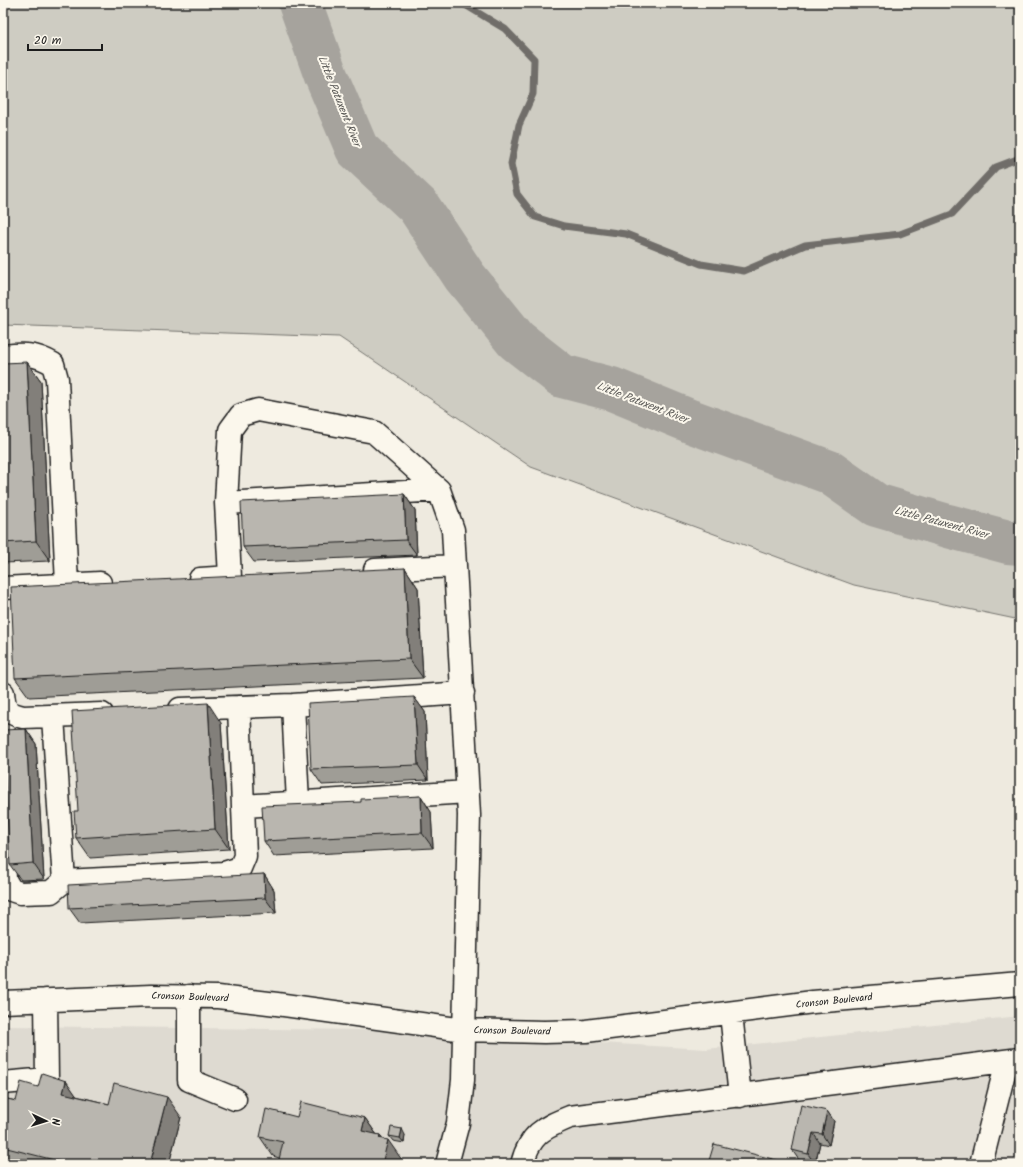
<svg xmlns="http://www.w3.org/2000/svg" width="1023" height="1167" font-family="Kalam,sans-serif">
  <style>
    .built { fill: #dedad1 }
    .green { fill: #ceccc2; stroke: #75746f }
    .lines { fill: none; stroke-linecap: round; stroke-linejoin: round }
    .stream { stroke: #6f6d69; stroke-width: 7 }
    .river { stroke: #a6a39d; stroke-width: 44 }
    .minor-casing { stroke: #1c1c1c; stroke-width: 25 }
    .minor { stroke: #fbf7ec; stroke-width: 22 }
    .wall { fill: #9f9d96; stroke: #1c1c1c }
    .shaded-wall { fill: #827f7a; stroke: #1c1c1c }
    .building { fill: #b9b6af; stroke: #1c1c1c }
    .labels { text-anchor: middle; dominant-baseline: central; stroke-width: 4; stroke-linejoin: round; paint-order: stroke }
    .street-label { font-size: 10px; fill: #1c1c1c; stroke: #fbf7ec }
    .water-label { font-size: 11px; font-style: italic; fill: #5a5956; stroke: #fbf7ec }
  </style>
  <rect width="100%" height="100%" fill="#eeeadf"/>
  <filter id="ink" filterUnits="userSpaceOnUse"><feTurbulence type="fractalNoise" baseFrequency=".025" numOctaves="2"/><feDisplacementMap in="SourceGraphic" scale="8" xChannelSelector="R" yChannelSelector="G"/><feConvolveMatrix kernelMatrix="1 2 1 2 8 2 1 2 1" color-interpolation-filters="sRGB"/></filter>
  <g filter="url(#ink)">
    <path class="built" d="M1020,1016V1164H3V1026L372,1030L706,1049Z"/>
    <path class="green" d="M3,3H1020V620L854,585L531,467L339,337L3,325Z"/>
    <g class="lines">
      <path class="stream" d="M462,3L505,29L534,59L533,94L519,125L511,164L517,194L535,217L564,226L626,234L701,264L744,271L805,245L900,234L952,214L996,167L1020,158"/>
      <path class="river" d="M300,3L326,76L357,149L418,206L465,277L516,340L562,376L612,389L690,421L829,472L876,505L948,526L1008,542L1020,543"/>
      <defs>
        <path id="minor" d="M3,356C23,354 35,353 53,364L57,379L67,584
          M226,503L439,490
          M375,570L455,566
          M200,579L230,577L226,503L230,430L241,415L258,410L374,432L439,490L453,530L469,815L463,1080L458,1123L447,1164
          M3,588L100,583
          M3,693C5,710 6,713 23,717L102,714
          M293,705L298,802
          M180,709L293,705L463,693
          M53,717L64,881L224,873L240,868L245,856L239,707
          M243,806L468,792
          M3,821L5,880L11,890L20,893L51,892L64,881
          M189,996V1080L235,1099
          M3,1002L151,996L218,997L277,1004L464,1030L544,1032L586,1031L813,1002L1020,984
          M731,1014L740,1096
          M3,1083L47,1079L46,1000
          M522,1164C530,1134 543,1128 570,1117L1020,1059
          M981,1164L1007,1061"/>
      </defs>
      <use href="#minor" class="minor-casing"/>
      <use href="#minor" class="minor"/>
    </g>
    <path class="wall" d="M27,362L41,381L50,561L4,563L3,561V543Z
      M404,494L415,510L417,555L254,562L243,547Z
      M405,568L418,588L423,678L29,697L15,678Z
      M414,697L425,712L428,780L322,785L311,769Z
      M221,723L229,849L90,858L76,838L78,811Z
      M26,729L36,744L44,879L21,880L10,865Z
      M421,796L431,812L433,848L274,856L264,841L361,802Z
      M264,874L274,890L276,913L80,923L69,908Z
      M66,1081L76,1096L109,1104L181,1117L169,1164H3V1098L16,1101L38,1087Z
      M827,1111L834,1121L829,1145L820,1143L815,1164L799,1160L792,1150Z
      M297,1117L365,1118L377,1135H380L402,1160L279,1158L273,1156L260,1137Z
      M405,1135L404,1143L393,1141L389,1136Z"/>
    <path class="shaded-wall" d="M27,362L41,381L50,561L36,541Z
      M404,494L415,510L417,555L406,540Z
      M405,568L418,588L423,678L409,659Z
      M414,697L425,712L428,780L418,765Z
      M208,703L221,723L229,849L215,829Z
      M26,729L36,744L44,879L33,863Z
      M421,796L431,812L433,848L422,833Z
      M264,874L274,890L276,913L265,898Z
      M66,1081L80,1101L63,1093Z
      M167,1097L181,1117L169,1164H150Z
      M827,1111L834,1121L829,1145L822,1134Z
      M365,1118L379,1138L362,1131Z
      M402,1129L405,1135L404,1143L400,1138Z
      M813,1133L820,1143L815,1164L808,1154Z
      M380,1135L387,1145L388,1140L402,1160L401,1164H382L379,1138Z"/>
    <path class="building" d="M27,362L36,541L3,543V363Z
      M404,494L406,540L243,547L241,502Z
      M405,568L409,659L15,678L11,587Z
      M414,697L418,765L311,769L308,703Z
      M208,703L215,829L76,838L74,811H78L72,711Z
      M26,729L33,863L10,865L3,741V730Z
      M421,796L422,833L264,841L262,806L361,802V799Z
      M264,874L265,898L69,908L68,885Z
      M42,1073L66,1081L63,1093L109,1104L114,1083L167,1097L150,1164H70L3,1147V1098L16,1101L21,1082L38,1087Z
      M301,1102L365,1118L362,1131L380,1135L379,1138L388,1140L382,1164H278L283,1142L260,1137L266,1109L297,1117Z
      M801,1105L827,1111L822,1134L813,1133L808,1154L792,1150Z
      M391,1127L402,1129L400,1138L389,1136Z
      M714,1144L792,1164H708Z"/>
  </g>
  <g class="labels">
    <g class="street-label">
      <text transform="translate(190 997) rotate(2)">Cronson Boulevard</text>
      <text transform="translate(834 1001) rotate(-6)">Cronson Boulevard</text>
      <text transform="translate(512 1031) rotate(1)">Cronson Boulevard</text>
    </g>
    <g class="water-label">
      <text transform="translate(339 101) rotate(68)">Little Patuxent River</text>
      <text transform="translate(642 403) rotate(21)">Little Patuxent River</text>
      <text transform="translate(941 523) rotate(15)">Little Patuxent River</text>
    </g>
  </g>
  <rect width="1023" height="1167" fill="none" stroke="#fbf7ec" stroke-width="16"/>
  <rect x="8" y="8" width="1007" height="1151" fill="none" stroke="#1c1c1c" stroke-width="1.5" filter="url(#ink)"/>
  <g transform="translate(46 1121) rotate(94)" stroke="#fbf7ec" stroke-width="3" paint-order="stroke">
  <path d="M0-3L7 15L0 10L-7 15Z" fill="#1c1c1c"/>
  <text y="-6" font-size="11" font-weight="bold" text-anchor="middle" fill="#1c1c1c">N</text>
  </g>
  <path d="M28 44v6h74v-6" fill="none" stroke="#1c1c1c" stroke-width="2"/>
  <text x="34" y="44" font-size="12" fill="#1c1c1c" stroke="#fbf7ec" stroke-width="3" paint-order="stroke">20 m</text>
</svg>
